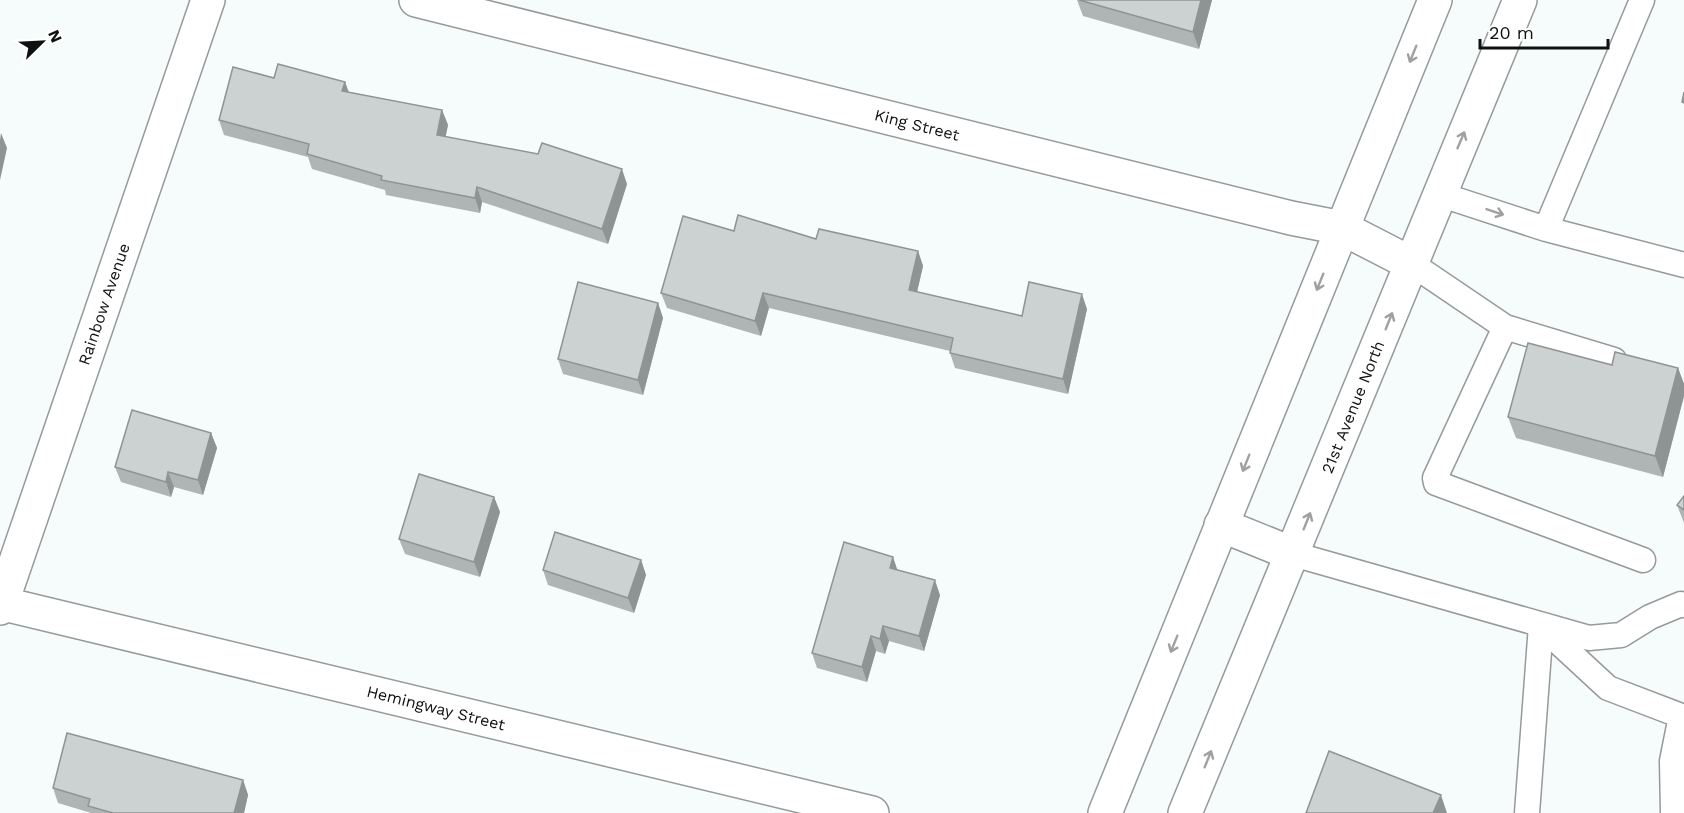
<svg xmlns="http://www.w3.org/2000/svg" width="1684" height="813" font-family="'Work Sans',sans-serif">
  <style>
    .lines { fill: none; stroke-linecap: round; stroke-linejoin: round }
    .service-casing { stroke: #959a9a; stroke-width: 27 }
    .minor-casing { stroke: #959a9a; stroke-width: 36 }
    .secondary-casing { stroke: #959a9a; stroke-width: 36 }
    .service { stroke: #fff; stroke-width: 24 }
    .minor { stroke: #fff; stroke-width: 33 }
    .secondary { stroke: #fff; stroke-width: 33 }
    .wall { fill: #afb5b5 }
    .shaded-wall { fill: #8f9393 }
    .building { fill: #ccd2d2; stroke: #8f9393; stroke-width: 1.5 }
    .oneway { stroke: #9fa0a0 }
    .labels { text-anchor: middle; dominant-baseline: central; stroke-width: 5; stroke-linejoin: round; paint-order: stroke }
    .street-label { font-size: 16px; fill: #0f1111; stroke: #fff }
  </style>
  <rect width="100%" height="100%" fill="#f6fcfb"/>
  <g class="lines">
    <defs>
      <path id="service" d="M1439,194L1546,229L1684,265
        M1546,229L1642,0
        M1412,264L1505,327L1435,478L1436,483L1643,560
        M1505,327L1614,360
        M1293,554L1589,638L1621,635L1650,617L1681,604L1684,605
        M1542,627L1608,688L1684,717
        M1527,813L1541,625
        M1673,813L1672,761L1681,716"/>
      <path id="minor" d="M416,0L1291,218L1342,228L1412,264
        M1221,525L1293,554
        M0,603L872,813
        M0,608L208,0"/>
      <path id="secondary" d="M1105,813L1435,0
        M1185,813L1520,0"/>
    </defs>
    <use href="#service" class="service-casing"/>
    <use href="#minor" class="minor-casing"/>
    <use href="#secondary" class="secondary-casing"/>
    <use href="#service" class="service"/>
    <use href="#minor" class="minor"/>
    <use href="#secondary" class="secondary"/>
  </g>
  <path class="wall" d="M1077,0H1212L1199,49L1083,16Z
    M274,78L345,82L349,92L442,110L448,125L445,137L627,184L608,244L482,202L480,213L386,195L385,190L312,169L308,157L224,135L219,120Z
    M734,231L816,239L918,251L923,266L917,292L1022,316L1087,309L1068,394L955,368L950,353V351L769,308L761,336L667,308L661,293Z
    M658,303L663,318L643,395L563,374L558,359Z
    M1612,365L1678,368L1684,384V396L1663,477L1516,438L1508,417Z
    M211,433L217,448L203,495L174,487L171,497L121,482L115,467Z
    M1684,496V523L1677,505Z
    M494,497L500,512L480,577L405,554L399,539Z
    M893,557L897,570L940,595L924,651L889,641L885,654L876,651L867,682L817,668L812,653Z
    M641,560L646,575L634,613L548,585L543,570Z
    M243,780L248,795L244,813H91L58,803L53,788Z"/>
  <path class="shaded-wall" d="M1201,0H1212L1199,49L1193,32Z
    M345,82L350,97L342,91Z
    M442,110L448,125L443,150L437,135Z
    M1,133L7,148L0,180V140Z
    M622,169L627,184L608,244L602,229Z
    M477,187L482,202L480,213L475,198Z
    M918,251L923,266L914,305L909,290Z
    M763,293L769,308L761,336L755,321Z
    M1082,294L1087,309L1068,394L1063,379Z
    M658,303L663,318L643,395L638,380Z
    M1678,368L1684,384V396L1663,477L1655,456Z
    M211,433L217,448L203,495L198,480Z
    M168,472L174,487L171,497L166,482Z
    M494,497L500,512L480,577L474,562Z
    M893,557L898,572L890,568Z
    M641,560L646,575L634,613L628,598Z
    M935,580L940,595L924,651L919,636Z
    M883,626L889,641L885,654L880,639Z
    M871,636L876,651L867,682L862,667Z
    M243,780L248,795L244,813H234Z
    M1441,795L1447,813H1433Z"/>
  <path class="building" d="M1079,0H1201L1193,32Z
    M278,64L345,82L342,91L442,110L437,135L538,154L542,143L622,169L602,229L477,187L475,198L381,180L382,176L307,154L309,144L219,120L233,67L274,78Z
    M1684,92V103L1682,102Z
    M738,215L816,239L819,229L918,251L909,290L1022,316L1029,282L1082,294L1063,379L950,353L953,338L763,293L755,321L661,293L683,216L734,231Z
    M578,282L658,303L638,380L558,359Z
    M1528,343L1612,365L1615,352L1678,368L1655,456L1508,417Z
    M132,410L211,433L198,480L168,472L166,482L115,467Z
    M419,474L494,497L474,562L399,539Z
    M1684,496V510L1677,505Z
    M555,532L641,560L628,598L543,570Z
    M844,542L893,557L890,568L935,580L919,636L883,626L880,639L871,636L862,667L812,653Z
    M67,733L243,780L234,813H113L88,806L90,799L53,788Z
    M1329,751L1441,795L1433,813H1306Z"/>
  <defs><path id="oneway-shaft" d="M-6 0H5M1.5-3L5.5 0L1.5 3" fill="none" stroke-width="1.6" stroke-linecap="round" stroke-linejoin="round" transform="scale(1.5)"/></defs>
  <g class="oneway">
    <use href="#oneway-shaft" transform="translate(1413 54) rotate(112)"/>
    <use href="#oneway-shaft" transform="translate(1461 140) rotate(-67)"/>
    <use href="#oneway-shaft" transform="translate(1495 212) rotate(18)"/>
    <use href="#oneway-shaft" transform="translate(1320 282) rotate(112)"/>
    <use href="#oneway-shaft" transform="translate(1389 321) rotate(-68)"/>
    <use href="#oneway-shaft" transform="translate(1246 463) rotate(112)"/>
    <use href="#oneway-shaft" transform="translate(1307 521) rotate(-68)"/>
    <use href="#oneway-shaft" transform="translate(1174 644) rotate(112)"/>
    <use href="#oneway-shaft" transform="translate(1208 759) rotate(-68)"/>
  </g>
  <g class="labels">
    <g class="street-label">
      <text transform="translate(917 125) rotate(14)">King Street</text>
      <text transform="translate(104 304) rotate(-71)">Rainbow Avenue</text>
      <text transform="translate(1353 407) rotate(-68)">21st Avenue North</text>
      <text transform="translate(436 708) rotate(14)">Hemingway Street</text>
    </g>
  </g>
  <g transform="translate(42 42) rotate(66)" stroke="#ffffff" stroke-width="4.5" paint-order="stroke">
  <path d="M0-4.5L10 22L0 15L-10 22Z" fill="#0f1111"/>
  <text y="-9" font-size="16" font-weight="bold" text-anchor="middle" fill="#0f1111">N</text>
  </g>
  <path d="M1480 39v9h128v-9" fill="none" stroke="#0f1111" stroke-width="3"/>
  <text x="1489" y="39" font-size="18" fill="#0f1111" stroke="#ffffff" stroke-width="4.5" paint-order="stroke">20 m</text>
</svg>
